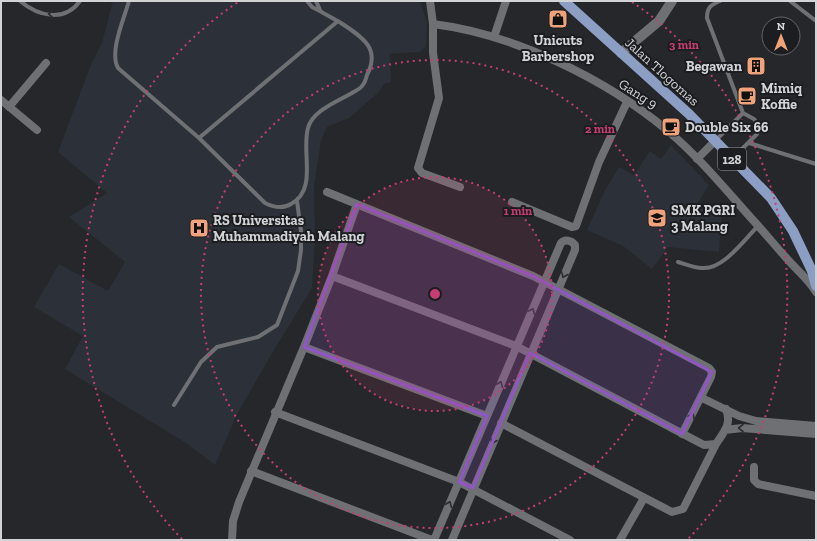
<svg xmlns="http://www.w3.org/2000/svg" width="817" height="541" font-family="'Zilla Slab',serif">
  <style>
    .built { fill: #2c3038 }
    .lines { fill: none; stroke-linecap: round; stroke-linejoin: round }
    .lane { stroke: #6e7074; stroke-width: 4 }
    .street { stroke: #6e7074; stroke-width: 8 }
    .secondary { stroke: #6e7074; stroke-width: 10 }
    .primary { stroke: #8d9ec4; stroke-width: 10 }
    .oneway { stroke: #2c2e31 }
    .marked { fill: #9156c4; fill-opacity: 0.2; stroke: #9156c4; stroke-width: 3; stroke-linejoin: round }
    .ring { fill: none; stroke: #c53d73; stroke-width: 2; stroke-dasharray: 2 4 }
    .labels { text-anchor: middle; dominant-baseline: central; stroke-width: 4; stroke-linejoin: round; paint-order: stroke }
    .shield { fill: #1b1d20; stroke: #9b9c9f; stroke-width: 1 }
    .shield-label { font-size: 13px; font-weight: bold; fill: #d2d3d5 }
    .poi-label { font-size: 14px; font-weight: bold; fill: #d2d3d5; stroke: #1b1d20; text-anchor: start }
    .street-label { font-size: 14px; fill: #d2d3d5; stroke: #1b1d20 }
    .centre { fill: #c53d73; stroke: #1b1d20; stroke-width: 2 }
    .ring-label { font-size: 12px; text-anchor: middle; font-weight: bold; fill: #c53d73; stroke: #1b1d20; stroke-width: 4; stroke-linejoin: round; paint-order: stroke }
  </style>
  <rect width="100%" height="100%" fill="#25272a"/>
  <path class="built" d="M113,1H420L427,23L426,47L419,52L390,54L391,82L384,84L379,92L349,118L327,127L321,141L314,186L315,239L312,288L271,355L237,414L215,465L186,443L65,369L83,336L34,307L59,264L108,291L125,262L69,217L107,193L58,152L90,67L102,43Z
    M671,145L709,185L698,203L722,206L719,252L668,247L652,269L623,246L587,230L605,190L619,167L634,175L650,151L661,159Z"/>
  <g class="lines">
    <path class="lane" d="M20,1C38,16 64,23 80,1
      M129,1C124,19 109,52 118,68L199,138L265,203C273,207 283,209 291,204C318,189 301,153 308,128C312,111 338,101 352,93C355,91 360,89 362,86C364,84 366,79 367,75C381,48 362,37 341,23C332,18 322,12 312,7L307,1
      M316,1L320,10
      M720,1C711,5 707,7 707,18L743,113L754,119L760,127L757,134L733,158
      M790,1L816,21
      M199,138L338,21
      M715,141L743,113
      M749,143L816,164
      M678,262C685,264 694,268 702,268C723,270 744,240 758,226
      M174,405L201,362L217,347L258,337L277,325L298,271L301,250V231L297,201"/>
    <path class="street" d="M430,1L433,24V53L439,98L418,168L422,173L460,187
      M433,24C514,34 606,79 668,131C699,157 725,189 752,219C765,233 777,248 790,262C799,272 809,280 816,292
      M494,37L506,1
      M1,100L37,130
      M9,107L46,63
      M697,159L715,141
      M327,192L533,276L709,368L712,372L711,377L682,434
      M512,202L572,227L576,226L599,162L627,102
      M332,276L516,346L704,445L716,444C724,432 732,424 726,409
      M304,347L487,416
      M702,398L739,416L756,421L816,426
      M275,412L459,482L570,540
      M501,423L672,512L683,509L716,444
      M725,430L742,428L816,434
      M754,467V480L758,484L816,496
      M251,471L432,540
      M232,540L233,521L239,502L304,347L332,276L357,204
      M434,540L561,243C565,239 571,240 575,245V250L452,540
      M620,540L644,498"/>
    <path class="secondary" d="M621,53L659,21L672,1"/>
    <path class="primary" d="M564,1L689,114L771,198L793,231L812,271L816,286"/>
  </g>
  <defs><path id="oneway-chevron" d="M-2-3.5L2.5 0L-2 3.5" fill="none" stroke-width="1.6" stroke-linecap="round" stroke-linejoin="round"/></defs>
  <g class="oneway">
    <use href="#oneway-chevron" transform="translate(51 14) rotate(-178)"/>
    <use href="#oneway-chevron" transform="translate(564 275) rotate(113)"/>
    <use href="#oneway-chevron" transform="translate(532 311) rotate(-66)"/>
    <use href="#oneway-chevron" transform="translate(500 384) rotate(-67)"/>
    <use href="#oneway-chevron" transform="translate(692 416) rotate(-62)"/>
    <use href="#oneway-chevron" transform="translate(741 428) rotate(180)"/>
    <use href="#oneway-chevron" transform="translate(493 441) rotate(113)"/>
    <use href="#oneway-chevron" transform="translate(449 504) rotate(-67)"/>
  </g>
  <path class="marked" d="M357,204L533,276L712,372L682,434L530,353L473,488L459,482L487,416L304,347Z"/>
  <circle cx="435" cy="294" r="117" fill="#c53d73" fill-opacity=".12"/>
  <g class="ring">
    <circle cx="435" cy="294" r="117"/>
    <circle cx="435" cy="294" r="234"/>
    <path d="M182 539A352 352 0 0 1 238 2M632 2A352 352 0 0 1 688 539"/>
  </g>
  <defs>
    <symbol id="shop-square" viewBox="-11 -11 22 22"><rect x="-9" y="-9" width="18" height="18" rx="4" fill="#f0a27a" stroke="#1b1d20"/><path d="M-5-2.5h2.3a2.7 3.5 0 0 1 5.4 0H5L5.5 6h-11ZM-1.5-2.5h3a1.5 2.3 0 0 0-3 0Z" fill="#111"/></symbol>
    <symbol id="building-square" viewBox="-11 -11 22 22"><rect x="-9" y="-9" width="18" height="18" rx="4" fill="#f0a27a" stroke="#1b1d20"/><path d="M-4-6H4V6H1V3H-1V6H-4ZM-2.5-4.3h1.7v1.8h-1.7ZM.8-4.3h1.7v1.8H.8ZM-2.5-1h1.7V.8h-1.7ZM.8-1h1.7V.8H.8Z" fill="#111"/></symbol>
    <symbol id="cafe-square" viewBox="-11 -11 22 22"><rect x="-9" y="-9" width="18" height="18" rx="4" fill="#f0a27a" stroke="#1b1d20"/><path d="M-5.5-4.5H6V0H3Q3 3.5 0 3.5H-2.5Q-5.5 3.5-5.5 0ZM3-3.2v2h1.7v-2ZM-6 4.5H4V6H-6Z" fill="#111"/></symbol>
    <symbol id="school-square" viewBox="-11 -11 22 22"><rect x="-9" y="-9" width="18" height="18" rx="4" fill="#f0a27a" stroke="#1b1d20"/><path d="M0-5L7-2L0 1L-7-2ZM-4 1L0 2.5L4 1V4Q0 6-4 4Z" fill="#111"/></symbol>
    <symbol id="hospital-square" viewBox="-11 -11 22 22"><rect x="-9" y="-9" width="18" height="18" rx="4" fill="#f0a27a" stroke="#1b1d20"/><path d="M-5-5h3v3.5h4V-5h3V5h-3V1.5h-4V5h-3Z" fill="#111"/></symbol>
  </defs>
  <g fill-rule="evenodd">
    <use href="#shop-square" x="547" y="8" width="22" height="22"/>
    <use href="#building-square" x="745" y="55" width="22" height="22"/>
    <use href="#cafe-square" x="736" y="85" width="22" height="22"/>
    <use href="#cafe-square" x="660" y="116" width="22" height="22"/>
    <use href="#school-square" x="646" y="207" width="22" height="22"/>
    <use href="#hospital-square" x="188" y="217" width="22" height="22"/>
  </g>
  <g class="labels">
    <rect class="shield" x="718" y="148" width="28" height="22" rx="3"/>
    <g class="shield-label">
      <text x="732" y="159">128</text>
    </g>
    <g class="poi-label">
      <text x="558" y="40" text-anchor="middle">Unicuts<tspan x="558" dy="16">Barbershop</tspan></text>
      <text x="742" y="66" text-anchor="end">Begawan</text>
      <text x="761" y="88">Mimiq<tspan x="761" dy="16">Koffie</tspan></text>
      <text x="685" y="127">Double Six 66</text>
      <text x="671" y="210">SMK PGRI<tspan x="671" dy="16">3 Malang</tspan></text>
      <text x="213" y="220">RS Universitas<tspan x="213" dy="16">Muhammadiyah Malang</tspan></text>
    </g>
    <g class="street-label">
      <text transform="translate(662 72) rotate(42)">Jalan Tlogomas</text>
      <text transform="translate(638 94) rotate(33)">Gang 9</text>
    </g>
  </g>
  <circle cx="435" cy="294" r="6" class="centre"/>
  <g class="ring-label">
    <text x="684" y="49">3 min</text>
    <text x="600" y="133">2 min</text>
    <text x="518" y="215">1 min</text>
  </g>
  <rect width="817" height="541" fill="none" stroke="#d2d3d5" stroke-width="4"/>
  <g transform="translate(781 36)"><circle r="19" fill="#1b1d20" stroke="#646668"/>
  <path d="M0-3L7 15L0 10L-7 15Z" fill="#f0a27a"/>
  <text y="-6" font-size="11" font-weight="bold" text-anchor="middle" fill="#d2d3d5">N</text>
  </g>
</svg>
